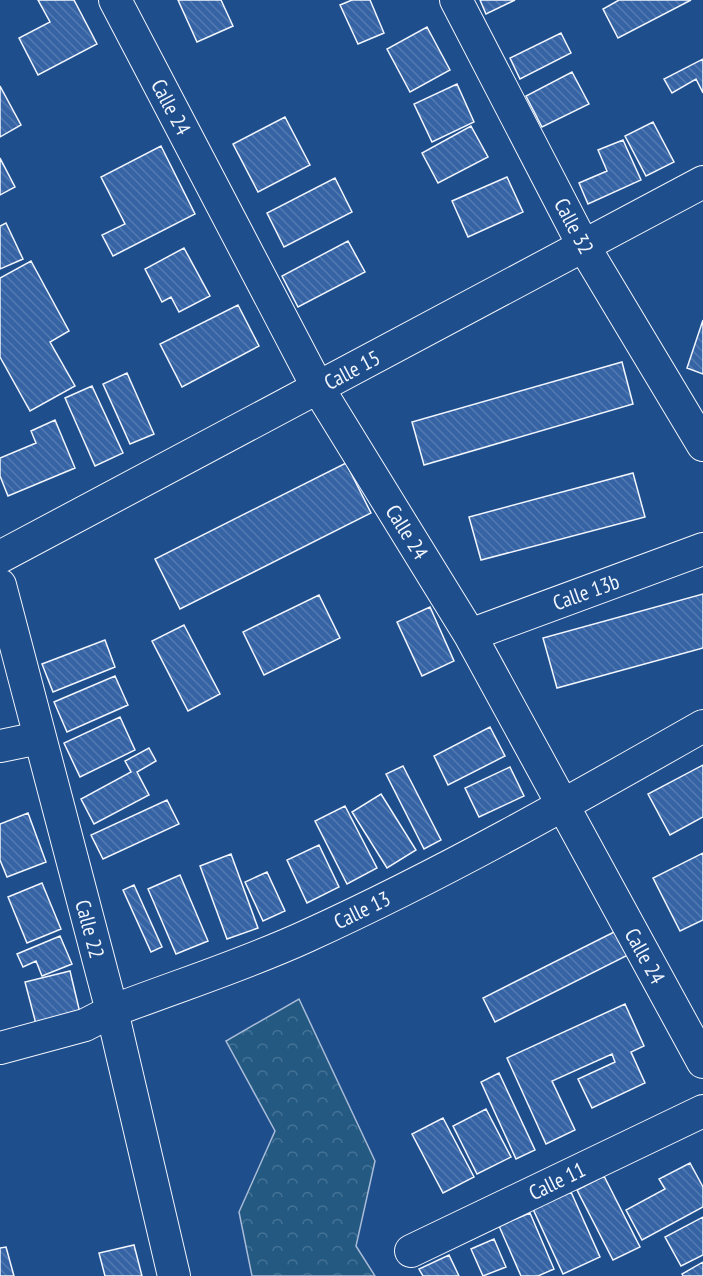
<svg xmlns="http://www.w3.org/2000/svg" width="703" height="1276" font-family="'PT Sans Narrow',sans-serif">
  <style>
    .forest { fill: url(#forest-crowns); stroke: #a8bbd7; stroke-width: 1.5 }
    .building { fill: url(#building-back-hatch); stroke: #f2f6ff; stroke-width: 1.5 }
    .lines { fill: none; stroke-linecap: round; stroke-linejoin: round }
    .minor-casing { stroke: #f2f6ff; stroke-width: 34 }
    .minor { stroke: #1f4e8c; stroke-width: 32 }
    .labels { text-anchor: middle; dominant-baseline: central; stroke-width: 4.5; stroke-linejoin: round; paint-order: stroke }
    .street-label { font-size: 21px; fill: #f2f6ff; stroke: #1f4e8c }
  </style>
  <defs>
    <pattern id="forest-crowns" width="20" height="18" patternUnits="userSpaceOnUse" patternTransform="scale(1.5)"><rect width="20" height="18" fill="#245a82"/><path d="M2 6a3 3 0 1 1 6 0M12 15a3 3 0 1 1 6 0" fill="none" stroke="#447295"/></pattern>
    <pattern id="building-back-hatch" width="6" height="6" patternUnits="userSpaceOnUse" patternTransform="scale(1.5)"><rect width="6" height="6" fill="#3563a3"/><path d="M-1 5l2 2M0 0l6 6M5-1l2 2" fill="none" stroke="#537ab1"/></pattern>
  </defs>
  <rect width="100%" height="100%" fill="#1f4e8c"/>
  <path class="forest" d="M299,999L375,1161L356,1246L375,1276H252L239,1212L275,1131L226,1041Z"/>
  <path class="building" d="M38,0H74L97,44L38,75L19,38L50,22Z
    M178,0H221L233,26L197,42Z
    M352,0H370L384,33L358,44L340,5Z
    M480,0H515L486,14Z
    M619,0H691L618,38L603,9Z
    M427,27L450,70L410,92L387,49Z
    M561,33L571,53L520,79L510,58Z
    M703,59V93L696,79L672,93L664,79Z
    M572,72L589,104L542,127L526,96Z
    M457,84L474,122L432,142L414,104Z
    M0,86L21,125L0,137Z
    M285,117L310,165L258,192L233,144Z
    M653,122L674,162L646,176L625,136Z
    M471,126L488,157L438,183L422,153Z
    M623,140L641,180L588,204L579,183L607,171L598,150Z
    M161,146L195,214L113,256L102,235L125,224L101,177Z
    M0,158L15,187L0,195Z
    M507,177L523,212L468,237L452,201Z
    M335,178L352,212L284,247L267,213Z
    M6,223L23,259L0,269V226Z
    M348,241L365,272L298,307L282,276Z
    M184,248L210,296L179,312L171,297L162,302L145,269Z
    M31,261L69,331L50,342L75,386L30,411L0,357V278Z
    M238,305L259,346L182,387L160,344Z
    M703,320V374L687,368Z
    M622,362L633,404L424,465L412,422Z
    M127,373L154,434L130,444L103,384Z
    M92,386L123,453L95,466L65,398Z
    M55,420L75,468L8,496L0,476V458L36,443L31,431Z
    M346,463L371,513L180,609L155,559Z
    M633,473L645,517L481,560L469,517Z
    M703,594V648L557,688L543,638Z
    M319,595L340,638L264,675L243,632Z
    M430,607L454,661L422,676L397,622Z
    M184,625L220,694L188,711L152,641Z
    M105,640L115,667L53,692L42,664Z
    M115,676L128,705L67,732L54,702Z
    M120,717L135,750L80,777L64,743Z
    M490,727L505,756L448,785L434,756Z
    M149,748L156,761L137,772L149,795L94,824L81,799L131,772L125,761Z
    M703,765V817L670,835L648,794Z
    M403,766L441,840L424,849L386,774Z
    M510,767L524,796L479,817L465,788Z
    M381,794L416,850L387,868L352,812Z
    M167,800L179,824L103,859L91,835Z
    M345,806L377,868L347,884L315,821Z
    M28,813L46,862L7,877L0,860V824Z
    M319,845L339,887L307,903L287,860Z
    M703,853V920L680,931L653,878Z
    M231,854L258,928L227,939L200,866Z
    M267,872L285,911L263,921L245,882Z
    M180,875L208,941L176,954L148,889Z
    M42,883L61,929L27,943L8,897Z
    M134,885L162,947L151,952L123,890Z
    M618,930L630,954L495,1022L483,998Z
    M60,936L72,964L42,976L36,961L23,967L17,954Z
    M70,971L80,1013L36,1024L25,982Z
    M625,1004L644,1046L631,1052L645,1083L592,1108L578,1079L615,1062L612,1054L552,1081L575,1130L546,1144L507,1058Z
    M499,1073L535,1150L516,1159L481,1082Z
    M486,1109L511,1157L477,1174L453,1126Z
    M443,1118L474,1177L443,1193L412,1134Z
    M690,1163L703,1187V1207L642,1240L626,1210L665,1189L659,1179Z
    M604,1176L640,1247L613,1260L577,1190Z
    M571,1192L600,1257L563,1274L533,1209Z
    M530,1213L554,1269L538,1276H521L499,1226Z
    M703,1217V1255L681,1266L665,1237Z
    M494,1239L506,1267L483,1276L471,1249Z
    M134,1245L142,1276H105L99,1253Z
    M6,1247L14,1276H0V1248Z
    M449,1255L459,1276H423L419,1269Z
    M703,1262V1276H683L682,1274Z"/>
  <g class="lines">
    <defs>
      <path id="minor" d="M115,0L318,388L470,635L703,1062
        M456,0L583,245L703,445
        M0,557L703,182
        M0,585L112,1011L174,1276
        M470,635L703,549
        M0,746L39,738
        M0,1048L85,1025L112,1011C177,986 244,965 307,936C443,874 573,800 703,726
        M411,1251L703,1111"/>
    </defs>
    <use href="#minor" class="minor-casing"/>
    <use href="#minor" class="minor"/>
  </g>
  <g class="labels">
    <g class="street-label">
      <text transform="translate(171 107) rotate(62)">Calle 24</text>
      <text transform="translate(574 226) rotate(62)">Calle 32</text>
      <text transform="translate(352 370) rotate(-28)">Calle 15</text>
      <text transform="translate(407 532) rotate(58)">Calle 24</text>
      <text transform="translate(586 592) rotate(-20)">Calle 13b</text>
      <text transform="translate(362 910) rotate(-26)">Calle 13</text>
      <text transform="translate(90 929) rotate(75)">Calle 22</text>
      <text transform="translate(645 956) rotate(61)">Calle 24</text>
      <text transform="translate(557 1181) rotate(-26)">Calle 11</text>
    </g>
  </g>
</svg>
